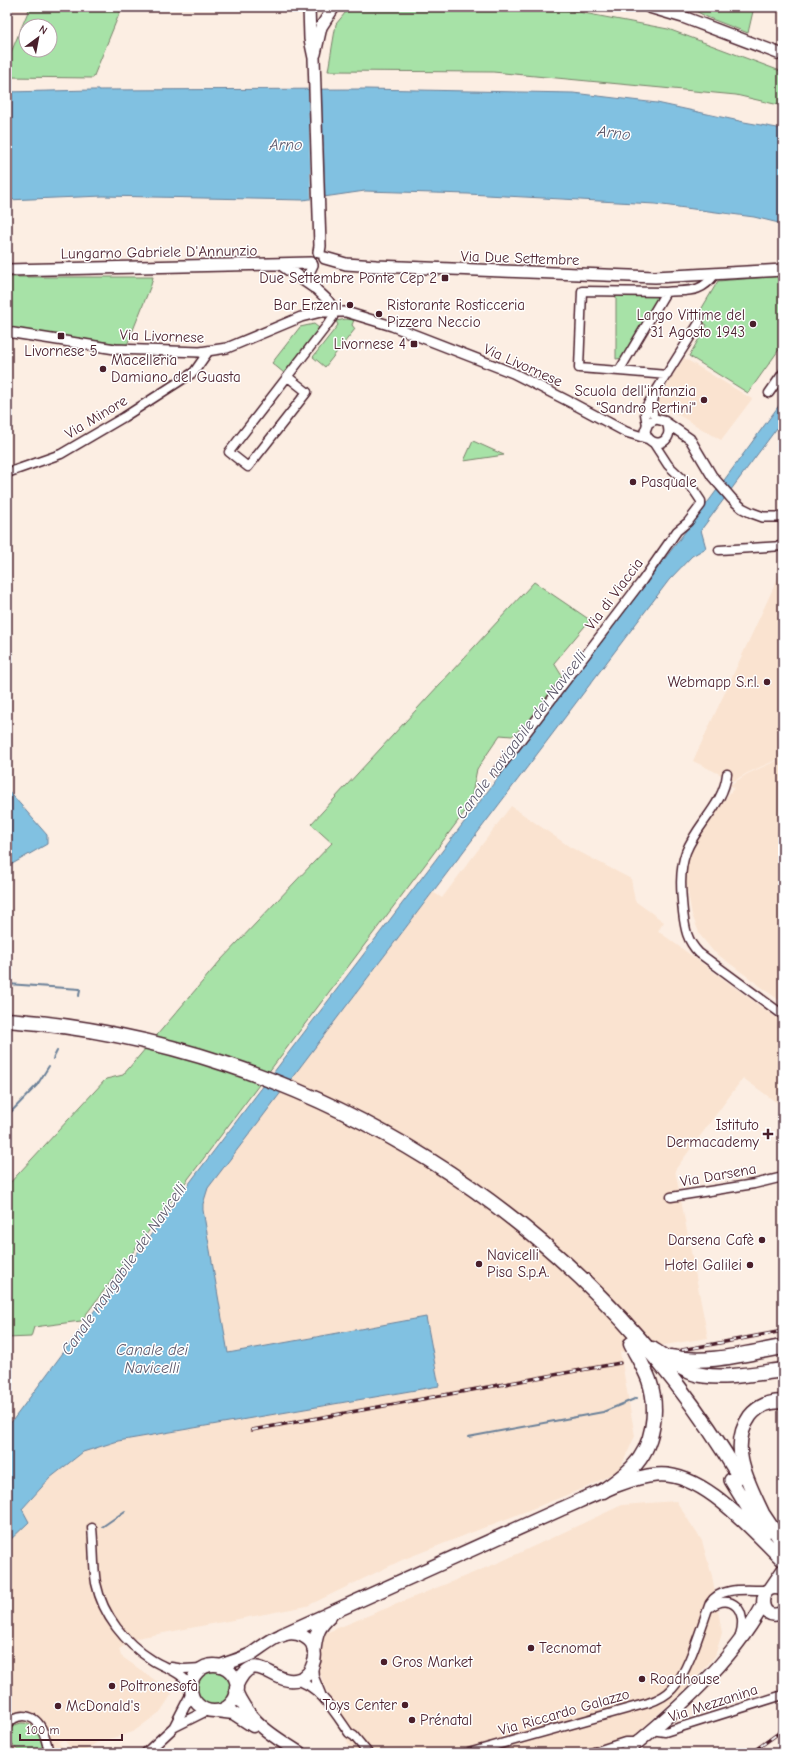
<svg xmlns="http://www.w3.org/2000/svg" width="790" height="1760" font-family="'Comic Neue',sans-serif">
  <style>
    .built { fill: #fae3d0 }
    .green { fill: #a7e2a7; stroke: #788069; fill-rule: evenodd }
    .water { fill: #81c1e1; stroke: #6b8098 }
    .pier { fill: #fceee3 }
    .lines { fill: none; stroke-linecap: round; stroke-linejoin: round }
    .stream { stroke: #6b8098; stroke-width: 2 }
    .minor-casing { stroke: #4a1f2b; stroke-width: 11 }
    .tertiary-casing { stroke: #4a1f2b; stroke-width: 12 }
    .secondary-casing { stroke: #4a1f2b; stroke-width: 14 }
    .primary-casing { stroke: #4a1f2b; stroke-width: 15 }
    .trunk-casing { stroke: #4a1f2b; stroke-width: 16 }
    .motorway-casing { stroke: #4a1f2b; stroke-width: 17 }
    .minor { stroke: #fff; stroke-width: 8 }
    .tertiary { stroke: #fff; stroke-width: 9 }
    .secondary { stroke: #fff; stroke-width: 11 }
    .primary { stroke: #fff; stroke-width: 12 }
    .trunk { stroke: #fff; stroke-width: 13 }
    .motorway { stroke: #fff; stroke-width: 14 }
    .rail-casing { stroke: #4a1f2b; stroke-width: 3.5 }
    .rail { stroke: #fff; stroke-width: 2; stroke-dasharray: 6; stroke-linecap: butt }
    .poi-dot { fill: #4a1f2b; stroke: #fff; stroke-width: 1.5 }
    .labels { text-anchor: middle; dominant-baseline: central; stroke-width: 3; stroke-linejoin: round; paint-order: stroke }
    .street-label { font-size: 15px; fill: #4a1f2b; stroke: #fff }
    .poi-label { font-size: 15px; fill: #4a1f2b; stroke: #fff; text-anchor: end }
    .water-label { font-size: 16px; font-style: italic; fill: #5d586b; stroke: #fff }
  </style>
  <rect width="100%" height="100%" fill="#fceee3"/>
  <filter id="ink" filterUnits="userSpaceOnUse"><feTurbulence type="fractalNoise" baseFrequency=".025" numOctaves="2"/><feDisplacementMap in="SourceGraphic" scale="8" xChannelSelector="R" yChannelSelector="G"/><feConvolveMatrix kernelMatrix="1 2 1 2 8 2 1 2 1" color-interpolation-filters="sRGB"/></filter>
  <g filter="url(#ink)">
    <path class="built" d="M684,358L752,399L721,440L656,402Z
      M783,567V757L747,773L734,781L693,761Z
      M783,758V1003L713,951L700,935L692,915L685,876L689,857L697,840L714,813L734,788L730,785L747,774Z
      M511,806L570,847L631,879L635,901L664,922L658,931L783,1023V1107L743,1078L675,1170L708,1338L620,1352L635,1436L620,1469L592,1485L402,1560L307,1606L137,1638L119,1649L121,1656L166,1688L172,1694L160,1712L133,1732L96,1743L82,1753H73L74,1749L71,1748L64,1740L58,1742L67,1753H7V1543L29,1522L22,1510L50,1478L83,1452L118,1441L439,1386L426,1317L228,1353L219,1310L203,1204L208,1188L433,892L442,898Z
      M676,1501L702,1541L712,1576L722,1633L715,1656L691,1684L616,1752L352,1753L319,1672L323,1634L500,1562L622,1505Z"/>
    <path class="green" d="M30,7H122L93,78L7,77V62ZM26,26H50V50H26Z
      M350,7H552L668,29L783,72V106L736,95L493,72L328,71L336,24Z
      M688,7H754L748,33L709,18Z
      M783,276V344L748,393L689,356L707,325L696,318L718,281Z
      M7,277H153L151,285L127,345L7,328Z
      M653,294L658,299L623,358L616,359V295Z
      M346,319L354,320L352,325L355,329L325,367L313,357L338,325L336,321Z
      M314,324L319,328L284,373L272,363L300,327Z
      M473,441L504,455L464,461Z
      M534,582L590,620L554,663L562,676L529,721L512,736L500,735L477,769L470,805L81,1321L34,1327L31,1337L7,1338V1186L106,1079L123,1075L220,961L332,843L311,824Z
      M195 1688a18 18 0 1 1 36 0a18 18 0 1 1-36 0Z
      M21,1723C37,1722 41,1741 45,1753H21C10,1744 0,1729 21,1723Z"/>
    <path class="water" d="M366,89L573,93L657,103L744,122L783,129V224L754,217L655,204L468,194L365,191L303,200L103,196L7,200V92L92,90Z
      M783,400V420L701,530L706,548L692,556L669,580L260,1120L208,1188L203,1204V1210L228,1353L426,1317L439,1386L118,1441L83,1452L50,1478L22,1509L29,1522L7,1543V1428L194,1177L711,498Z
      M7,789L47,835V844L7,867Z"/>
    <path class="pier" d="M308,88H321L325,199L311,201Z"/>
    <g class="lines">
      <path class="stream" d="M7,984L80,989L79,996
        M53,1059L57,1051
        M7,1116L37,1085L49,1066
        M761,1344L783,1339
        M468,1437L603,1412L637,1398
        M102,1527L125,1511"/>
      <defs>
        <path id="minor" d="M619,371L579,368L582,291L666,292
          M667,375L619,371L666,292C688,290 701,294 715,274
          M288,377L307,392L248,467L229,452L325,328L333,317L334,311
          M769,393L783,373
          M653,413L652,407L654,397
          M647,425L645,414L646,407L699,323
          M7,473L61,454L124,417L194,372L208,352
          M719,550L783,546
          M497,771L642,581L677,531L688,522L701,505V501L693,489L668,465L653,442
          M727,774C724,804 697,824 686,852C679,871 681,892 683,912C685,929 687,941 699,953L783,1015
          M671,1197L754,1184L783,1177
          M92,1528C94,1546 93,1566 96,1583C103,1616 125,1643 152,1660C168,1670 182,1671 191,1688
          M709,1608C732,1591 748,1611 740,1635
          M313,1665L314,1677L321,1694
          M171,1667L184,1669L202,1668
          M295,1681C317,1682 337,1716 349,1733L354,1736L368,1753
          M7,1725C11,1720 16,1716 23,1716C42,1716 46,1739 49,1753
          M651,1730L665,1732L783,1695
          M468,1753L648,1703C657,1700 666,1696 672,1689C689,1671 701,1627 710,1603C721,1585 750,1591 769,1590
          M591,1753L625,1742H638"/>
        <path id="tertiary" d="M313,265C299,288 329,292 334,311
          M7,332L115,349L200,352L227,348L301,317L321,312H346L392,326L513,373L570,402L626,432L649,439
          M667,423C676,443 650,452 645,431L648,423L656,419L664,421L690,439L712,476L732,499L742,508L752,513L763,517H783
          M174,1727L191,1694
          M146,1753L174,1727L208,1710"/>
        <path id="secondary" d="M309,7L310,39L314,58L320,246L319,252
          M649,7L683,17L783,55
          M315,54L321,27L334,7
          M325,258L346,264L376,266L655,277L783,270
          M282,265L314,287
          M7,270L311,263"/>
        <path id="primary" d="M770,1589L783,1570
          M783,1590C756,1578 757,1626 783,1612
          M191 1688a23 23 0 1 1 46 0a23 23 0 1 1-46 0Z
          M220,1666C230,1662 241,1659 251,1654C266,1645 283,1626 303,1636C306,1638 310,1640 312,1644C315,1650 316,1658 313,1664C311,1671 306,1677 299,1679C273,1688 255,1643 236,1687
          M236,1691C248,1721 274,1737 300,1753
          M217,1711L233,1713L253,1726
          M625,1753C676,1711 731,1663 763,1605"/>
        <path id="trunk" d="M731,1480L764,1534
          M757,1505L783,1544
          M762,1512C748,1482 728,1447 750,1416C758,1406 770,1401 783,1402
          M282,1635L561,1509C587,1498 628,1477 656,1475C702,1470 751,1529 782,1559
          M314,1650C316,1633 318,1627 330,1616"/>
        <path id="motorway" d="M7,1020C309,1043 584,1216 739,1476
          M652,1349C665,1357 678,1368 693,1373C716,1381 758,1373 783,1370
          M671,1357C708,1365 747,1353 783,1347
          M603,1491C613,1484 623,1477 632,1468C654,1446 659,1409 649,1380C644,1367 637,1356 631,1344"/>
      </defs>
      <use href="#minor" class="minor-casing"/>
      <use href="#tertiary" class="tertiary-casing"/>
      <use href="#secondary" class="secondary-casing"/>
      <use href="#primary" class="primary-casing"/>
      <use href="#trunk" class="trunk-casing"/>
      <use href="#motorway" class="motorway-casing"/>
      <use href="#minor" class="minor"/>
      <use href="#tertiary" class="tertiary"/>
      <use href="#secondary" class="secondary"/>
      <use href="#primary" class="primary"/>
      <use href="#trunk" class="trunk"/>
      <use href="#motorway" class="motorway"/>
      <defs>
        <path id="rail" d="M682,1350L783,1331
          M252,1430L620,1363
          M751,1753L783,1730"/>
      </defs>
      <use href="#rail" class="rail-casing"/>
      <use href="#rail" class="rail"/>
    </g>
  </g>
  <g class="poi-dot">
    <rect x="441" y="274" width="8" height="8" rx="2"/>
    <circle cx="350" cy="305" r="4"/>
    <circle cx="379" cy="314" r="4"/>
    <circle cx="753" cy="324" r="4"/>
    <rect x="57" y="332" width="8" height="8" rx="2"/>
    <rect x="410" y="340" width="8" height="8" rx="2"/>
    <circle cx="103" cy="369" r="4"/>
    <circle cx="704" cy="400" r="4"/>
    <circle cx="633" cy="482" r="4"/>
    <circle cx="767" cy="682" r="4"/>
    <path d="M766 1128h4v4h4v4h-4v4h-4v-4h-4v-4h4z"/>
    <circle cx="762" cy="1240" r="4"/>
    <circle cx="479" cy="1264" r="4"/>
    <circle cx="750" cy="1265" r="4"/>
    <circle cx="531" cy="1648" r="4"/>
    <circle cx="384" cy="1662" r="4"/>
    <circle cx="642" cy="1679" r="4"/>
    <circle cx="112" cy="1686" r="4"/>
    <circle cx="405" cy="1705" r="4"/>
    <circle cx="58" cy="1706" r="4"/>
    <circle cx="412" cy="1720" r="4"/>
  </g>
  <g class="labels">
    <g class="street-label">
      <text transform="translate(159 252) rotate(-1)">Lungarno Gabriele D'Annunzio</text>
      <text transform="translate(520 258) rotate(2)">Via Due Settembre</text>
      <text transform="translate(162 336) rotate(2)">Via Livornese</text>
      <text transform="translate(523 365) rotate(24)">Via Livornese</text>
      <text transform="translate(96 417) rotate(-31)">Via Minore</text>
      <text transform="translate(614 594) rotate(-53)">Via di Viaccia</text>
      <text transform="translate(718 1175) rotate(-10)">Via Darsena</text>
      <text transform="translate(713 1703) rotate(-18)">Via Mezzanina</text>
      <text transform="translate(564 1712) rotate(-16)">Via Riccardo Galazzo</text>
    </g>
    <g class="poi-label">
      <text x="437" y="278">Due Settembre Ponte Cep 2</text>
      <text x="342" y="305">Bar Erzeni</text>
      <text x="387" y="305" text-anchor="start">Ristorante Rosticceria<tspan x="387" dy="17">Pizzera Neccio</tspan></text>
      <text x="745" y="315">Largo Vittime del<tspan x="745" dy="17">31 Agosto 1943</tspan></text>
      <text x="406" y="344">Livornese 4</text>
      <text x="61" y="351" text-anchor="middle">Livornese 5</text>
      <text x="111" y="360" text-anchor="start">Macelleria<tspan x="111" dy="17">Damiano del Guasta</tspan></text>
      <text x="696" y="391">Scuola dell'infanzia<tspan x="696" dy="17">"Sandro Pertini"</tspan></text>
      <text x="641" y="482" text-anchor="start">Pasquale</text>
      <text x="759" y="682">Webmapp S.r.l.</text>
      <text x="759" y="1125">Istituto<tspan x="759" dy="17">Dermacademy</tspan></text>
      <text x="754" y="1240">Darsena Cafè</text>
      <text x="487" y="1255" text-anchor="start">Navicelli<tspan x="487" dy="17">Pisa S.p.A.</tspan></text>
      <text x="742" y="1265">Hotel Galilei</text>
      <text x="539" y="1648" text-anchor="start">Tecnomat</text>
      <text x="392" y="1662" text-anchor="start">Gros Market</text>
      <text x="650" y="1679" text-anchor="start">Roadhouse</text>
      <text x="120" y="1686" text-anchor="start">Poltronesofà</text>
      <text x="397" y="1705">Toys Center</text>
      <text x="66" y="1706" text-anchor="start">McDonald's</text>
      <text x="420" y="1720" text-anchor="start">Prénatal</text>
    </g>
    <g class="water-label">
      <text transform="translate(614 133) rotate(7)">Arno</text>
      <text x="286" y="145">Arno</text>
      <text transform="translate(521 735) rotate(-53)">Canale navigabile dei Navicelli</text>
      <text transform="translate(124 1269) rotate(-55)">Canale navigabile dei Navicelli</text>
      <text x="152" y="1350">Canale dei<tspan x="152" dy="18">Navicelli</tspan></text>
    </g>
  </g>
  <rect width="790" height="1760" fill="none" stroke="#fff" stroke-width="24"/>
  <rect x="12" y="12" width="766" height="1736" fill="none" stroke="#4a1f2b" stroke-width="1.5" filter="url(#ink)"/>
  <g transform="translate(38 38) rotate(32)"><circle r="19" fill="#ffffff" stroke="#b7a5aa"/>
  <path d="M0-3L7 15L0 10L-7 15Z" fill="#4a1f2b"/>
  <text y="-6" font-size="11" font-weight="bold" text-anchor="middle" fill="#4a1f2b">N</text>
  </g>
  <path d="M20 1734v6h102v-6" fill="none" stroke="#4a1f2b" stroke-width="2"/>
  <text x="26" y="1734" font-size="12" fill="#4a1f2b" stroke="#ffffff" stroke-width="3" paint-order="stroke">100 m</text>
</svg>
